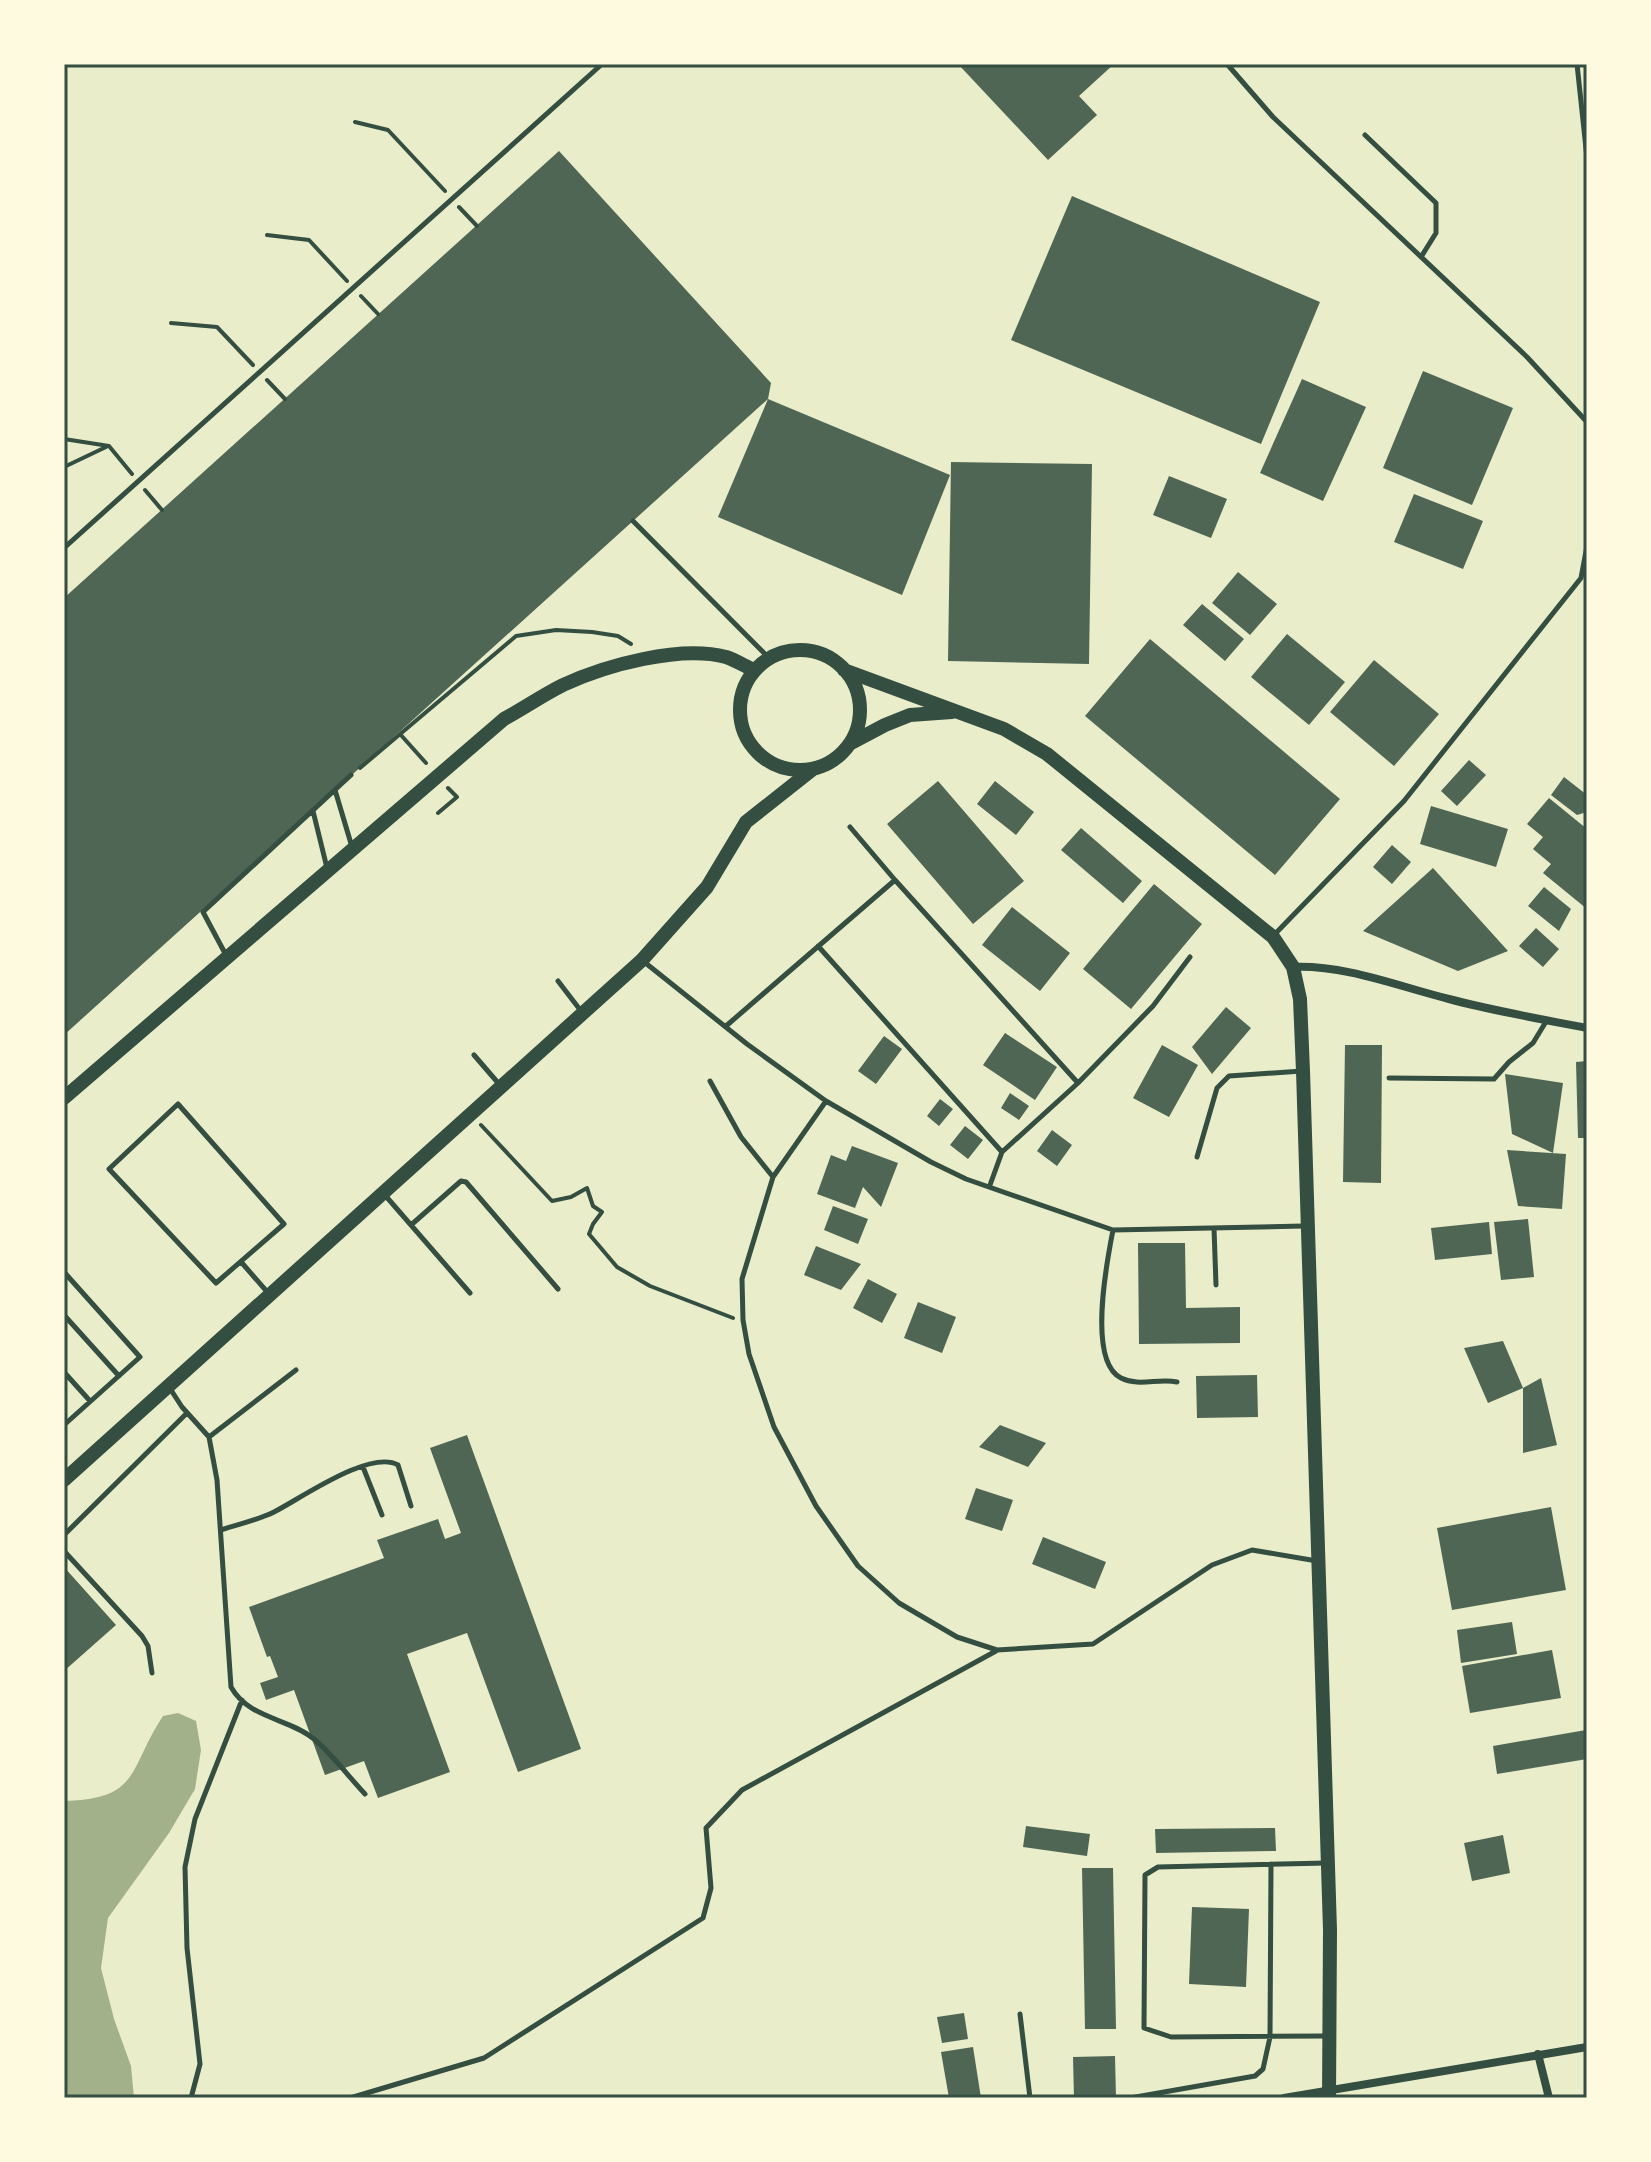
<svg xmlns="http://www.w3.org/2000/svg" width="1651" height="2162" font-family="Rubik,sans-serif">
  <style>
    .water { fill: #a3b18a }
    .building { fill: #4f6655 }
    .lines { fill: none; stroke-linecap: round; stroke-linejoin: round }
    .path { stroke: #344e41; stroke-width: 4 }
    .service { stroke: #344e41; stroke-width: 5 }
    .minor { stroke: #344e41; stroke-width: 8 }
    .primary { stroke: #344e41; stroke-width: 14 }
    .neatline { fill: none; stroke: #344e41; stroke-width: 3 }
  </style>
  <rect width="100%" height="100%" fill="#e9edc9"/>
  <path class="water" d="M178,1713L196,1721L201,1750L195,1789L169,1833L108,1918L101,1968L114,2019L131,2066L134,2098H64V1801C141,1799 128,1769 163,1716Z"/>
  <path class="building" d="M958,64H1114L1079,96L1097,115L1048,160Z
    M559,151L771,383L768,399L64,1035V598Z
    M1072,196L1320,302L1261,444L1011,340Z
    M1423,371L1513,408L1472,505L1383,468Z
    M1302,379L1366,407L1323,501L1260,473Z
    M768,399L950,475L902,595L718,517Z
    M951,462L1092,464L1089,664L948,661Z
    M1169,476L1227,499L1211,538L1153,515Z
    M1414,494L1483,521L1463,569L1394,542Z
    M1238,572L1277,604L1250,635L1212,603Z
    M1202,604L1244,639L1225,661L1183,625Z
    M1287,634L1345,682L1309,725L1251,677Z
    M1150,639L1340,799L1275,875L1085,716Z
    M1374,660L1439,714L1394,766L1330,712Z
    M1469,760L1486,775L1457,806L1441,791Z
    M1564,777L1587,795V812L1577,815L1551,795Z
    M938,781L1024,881L973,924L887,824Z
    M995,781L1034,812L1016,835L977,804Z
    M1549,798L1587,829V909L1543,873L1551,864L1533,849L1543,837L1527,824Z
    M1431,806L1508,829L1496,867L1420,844Z
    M1081,828L1142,881L1123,903L1061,850Z
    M1392,845L1411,862L1392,884L1373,867Z
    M1433,868L1508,951L1458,971L1363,931Z
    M1154,884L1202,924L1131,1009L1083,969Z
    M1544,887L1571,909L1559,931L1528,906Z
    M1012,907L1070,953L1040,991L982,945Z
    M1536,928L1559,949L1543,967L1519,946Z
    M1226,1007L1251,1028L1212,1074L1192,1047Z
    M1005,1033L1057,1067L1035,1100L983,1065Z
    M884,1036L902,1049L876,1084L858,1071Z
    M1162,1045L1198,1065L1169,1117L1133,1098Z
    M1345,1045H1382L1381,1183L1343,1182Z
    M1587,1061V1138H1578L1576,1062Z
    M1505,1074L1563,1083L1553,1153L1512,1134Z
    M1010,1093L1029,1106L1019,1120L1001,1108Z
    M940,1099L953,1109L939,1126L927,1116Z
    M965,1126L983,1140L968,1159L950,1145Z
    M1052,1130L1072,1145L1057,1166L1037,1151Z
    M852,1146L898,1163L881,1207L863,1187L855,1208L817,1194L831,1155L846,1161Z
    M1507,1150L1566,1154L1562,1209L1518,1206Z
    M833,1206L868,1219L858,1244L824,1230Z
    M1528,1219L1534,1277L1501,1280L1494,1222Z
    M1489,1222L1492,1254L1435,1260L1431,1228Z
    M1138,1243H1185L1186,1308L1240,1307V1343L1139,1344Z
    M816,1246L861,1264L841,1290L804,1275Z
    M868,1279L897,1294L882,1323L853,1308Z
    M918,1302L956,1317L942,1353L904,1338Z
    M1503,1341L1523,1388L1488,1403L1464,1348Z
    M1257,1375L1258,1417L1197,1418L1196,1376Z
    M1541,1378L1557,1445L1523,1453V1388Z
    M1000,1425L1046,1443L1028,1467L979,1447Z
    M467,1435L581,1749L518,1772L467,1633L407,1654L450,1772L378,1798L364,1761L325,1775L294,1690L266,1700L260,1683L278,1677L270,1656L267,1657L249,1607L384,1558L377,1540L438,1519L445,1539L461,1533L430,1448Z
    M976,1488L1013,1500L1002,1531L965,1519Z
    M1551,1507L1566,1590L1452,1610L1437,1528Z
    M1043,1537L1106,1562L1095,1589L1032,1564Z
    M64,1567L116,1625L64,1671Z
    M1512,1622L1517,1654L1461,1663L1457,1630Z
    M1552,1650L1561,1698L1470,1713L1462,1666Z
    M1586,1730L1587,1759L1497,1774L1493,1746Z
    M1026,1826L1090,1834L1087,1856L1023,1847Z
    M1275,1828L1276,1851L1156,1853L1155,1829Z
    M1503,1835L1510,1873L1472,1881L1464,1843Z
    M1082,1868H1113L1116,2029H1085Z
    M1192,1907L1249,1909L1246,1987L1189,1984Z
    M964,2013L968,2039L942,2043L937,2017Z
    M973,2047L981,2098H949L941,2052Z
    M1115,2056L1116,2098H1074L1073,2057Z"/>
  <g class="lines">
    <path class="path" d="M355,122L388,130L445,191
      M459,207L477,226
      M267,235L309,240L347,281
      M361,296L378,314
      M171,323L217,327L253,365
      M267,380L285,399
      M64,439L109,446L132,474
      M64,467L106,447
      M145,490L162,510
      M400,734L426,763
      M360,768L516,636L556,630L592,632L618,636L631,644
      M438,813L457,797L448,788
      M481,1125L552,1201L571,1197L587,1188L593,1206L602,1212L593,1224L589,1234L617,1267L650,1286L733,1318"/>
    <path class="service" d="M1227,64L1273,117L1527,357L1587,422
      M1577,64L1587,158
      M1365,135L1436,203V233L1421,257
      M633,521L769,658
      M64,548L602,64
      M335,790L352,847
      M313,811L327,868
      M850,827L895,880
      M203,912L351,775
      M203,912L227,957
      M1273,936L1404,801L1581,578L1587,546
      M818,946L1002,1152
      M643,961L747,1044L826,1101L773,1177L742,1279L743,1320L749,1354L774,1427L816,1506L858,1566L899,1603L957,1637L997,1650L1093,1644L1212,1565L1252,1550L1317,1561
      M558,981L581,1011
      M726,1026L895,880L1078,1083
      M474,1055L499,1084
      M1389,1078L1494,1079L1509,1062L1533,1043L1547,1020
      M710,1081L741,1137L773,1177
      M826,1101L931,1162L966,1179L1113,1230L1304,1226
      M178,1104L284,1224L216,1283L109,1169Z
      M1197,1157L1217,1088L1229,1076L1302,1071
      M990,1185L1002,1152L1078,1083L1153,1006L1190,957
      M384,1194L470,1293
      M411,1225L461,1181L466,1182L558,1289
      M1214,1228L1216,1285
      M1113,1230C1107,1261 1087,1361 1121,1378C1139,1387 1158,1378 1177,1382
      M242,1263L269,1294
      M64,1272L140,1357L64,1425
      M64,1315L119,1376
      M64,1372L90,1401
      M169,1387L182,1407L209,1437L217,1480L231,1687C249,1719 289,1718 314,1739C333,1755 348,1776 365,1794
      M209,1437L296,1370
      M363,1467L382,1515
      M221,1530C238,1524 258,1520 274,1512C300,1499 370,1449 398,1465L411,1506
      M64,1535L187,1413
      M64,1551L142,1636L148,1646L152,1673
      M1327,1863L1158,1867L1145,1875L1144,2028L1171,2037L1328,2036
      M1020,2014L1030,2098
      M191,2098L200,2064L187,1948L185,1867L195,1819L242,1700
      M350,2098L484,2058L703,1918L711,1888L706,1828L742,1790L996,1651
      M1130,2098L1255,2076L1263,2069L1270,2037L1271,1864"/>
    <path class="minor" d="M1293,967C1346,965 1397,986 1449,999C1494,1011 1541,1019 1587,1028
      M1538,2054L1549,2098
      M1284,2098L1587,2047"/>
    <path class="primary" d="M740 710a60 60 0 1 1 120 0a60 60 0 1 1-120 0Z
      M844,670L1004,729L1047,754L1273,937L1293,967L1300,999L1303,1071L1330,1930L1329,2098
      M851,743L885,725L910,715L952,712
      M64,1098L504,719C524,708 543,695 563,685C606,665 680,645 726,657C735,660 745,666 754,670
      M64,1480L642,960L707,887L746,822L813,769"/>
  </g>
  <rect width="1651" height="2162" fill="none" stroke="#fefae0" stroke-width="132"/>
  <rect x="66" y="66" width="1519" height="2030" class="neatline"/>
</svg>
